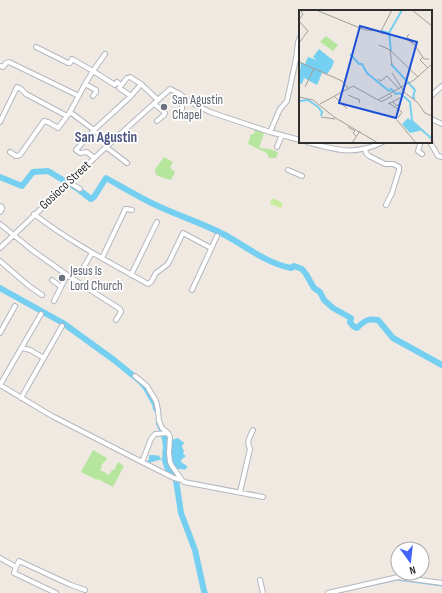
<svg xmlns="http://www.w3.org/2000/svg" width="442" height="593" font-family="'Sofia Sans Condensed',sans-serif">
  <style>
    .green { fill: #b6e59e }
    .pitch { fill: #c9ec9a }
    .water { fill: #75cff0 }
    .lines { fill: none; stroke-linecap: round; stroke-linejoin: round }
    .stream { stroke: #75cff0; stroke-width: 1 }
    .river { stroke: #75cff0; stroke-width: 6 }
    .minor-casing { stroke: #b4b7c1; stroke-width: 6 }
    .minor { stroke: #fff; stroke-width: 4 }
    .worship-dot { fill: #6b7280; stroke: #fff; stroke-width: 1.5 }
    .labels { text-anchor: middle; dominant-baseline: central; stroke-width: 3.5; stroke-linejoin: round; paint-order: stroke }
    .worship-label { font-size: 13px; fill: #5b616d; stroke: #fff; text-anchor: start }
    .street-label { font-size: 13px; fill: #2e2e2e; stroke: #fff }
    .quarter-label { font-size: 15px; font-weight: bold; fill: #4d5680; stroke: #fff }
    .inset-river { fill: none; stroke: #75cff0; stroke-width: 2 }
    .inset-road { fill: none; stroke: #a29e99; stroke-width: 1 }
    .view { fill: #1d4ed8; fill-opacity: 0.15; stroke: #1d4ed8; stroke-width: 2 }
    .inset-edge { fill: none; stroke: #2e2e2e; stroke-width: 2 }
  </style>
  <rect width="100%" height="100%" fill="#efe9e1"/>
  <path class="green" d="M255,129L264,133L259,148L270,149L278,152L276,158H269L267,153L248,144L251,134H254Z
    M164,157L173,162L170,168L175,172L171,180L164,178L156,175L155,169Z
    M93,450L107,458L104,463H103L101,466L102,467L100,470L109,475L112,470H114L118,462L124,466L113,487L98,479L97,480L81,472Z"/>
  <path class="pitch" d="M272,198L283,203L281,208L270,204Z"/>
  <path class="water" d="M178,438L184,443V444L182,445V447L184,451L183,454L186,456L181,460V462L187,466V468L184,470L182,469H176C170,460 170,450 171,440Z
    M149,455H155L157,456L159,455L160,458L163,459C158,460 153,462 148,463L147,461L149,459Z"/>
  <g class="lines">
    <path class="stream" d="M356,589L397,580L442,586"/>
    <path class="river" d="M0,177L22,186L33,172L48,171L78,189L91,199L94,197L106,178C124,188 142,199 160,207C182,217 204,224 225,235C247,247 266,263 291,268L294,266L302,269L306,274L314,288L320,292L324,300L333,308L351,318L350,322L353,326L357,328C364,321 368,318 378,320L393,338L442,365
      M0,288L63,323L114,360L141,382L146,388L155,404L156,409
      M159,423L164,435L166,445L165,460L167,467L176,480L181,513L195,550L204,591L205,593"/>
    <defs>
      <path id="minor" d="M300,37L298,42L296,59H300
        M36,47L68,63H70L72,59L93,71L85,84L96,90V92L93,96
        M105,54L93,71L115,85L117,82L121,85
        M0,66L3,67L6,63L9,62L79,96
        M130,77L141,84
        M127,78L119,88L131,96
        M431,96L442,86
        M154,104L163,111L165,113L164,115L157,121
        M70,112L94,130L109,144
        M177,115L182,109V105L185,98
        M431,119L442,124
        M0,122L17,87L21,89L26,94L67,116
        M270,132L280,109L287,101L296,59
        M307,142C336,150 354,156 383,142
        M419,142L420,144L418,151L422,154
        M430,142L438,156L442,157
        M106,147L127,163
        M277,147L282,135
        M365,149L366,153L369,156L385,164H393L399,167V170L392,193L386,205
        M10,152L16,156L20,155L44,121L48,122L58,128L70,112L85,84
        M94,158L87,152L80,153L76,150L94,130L131,96L141,84L158,100
        M288,170L302,176
        M69,182L80,189
        M0,206L2,207V209L0,212
        M34,214C70,242 109,262 148,284L151,282L156,273L168,264L183,233L211,248
        M0,224L32,250L67,275L120,309L121,312L116,320
        M0,248L106,147L170,89L180,94L190,102L210,112L270,132L300,140
        M102,258L124,212L125,209H127L132,210
        M0,261L29,286L42,295
        M86,272L82,270L92,253
        M131,275L157,222
        M52,280L61,287
        M192,290L217,236
        M54,301L67,275
        M0,333L15,306
        M22,348L30,350L44,358
        M135,376L147,386L156,401L158,410L159,421L162,428L168,433L170,437L169,453L170,462L172,466L182,480
        M0,385L52,416L142,462L174,478L182,480L184,482L263,497
        M0,385L41,314
        M21,398L62,326
        M142,462L151,439L155,434L168,433
        M240,492L250,449C246,441 250,437 253,430
        M0,558L16,567
        M260,580L263,593
        M56,593L14,573L16,567L19,561L71,585L85,590
        M328,593L398,577L442,583"/>
    </defs>
    <use href="#minor" class="minor-casing"/>
    <use href="#minor" class="minor"/>
  </g>
  <g class="worship-dot">
    <circle cx="164" cy="107" r="4"/>
    <circle cx="62" cy="278" r="4"/>
  </g>
  <g class="labels">
    <g class="worship-label">
      <text x="172" y="100">San Agustin<tspan x="172" dy="15">Chapel</tspan></text>
      <text x="70" y="271">Jesus Is<tspan x="70" dy="15">Lord Church</tspan></text>
    </g>
    <g class="street-label">
      <text transform="translate(65 185) rotate(-43)">Gosioco Street</text>
    </g>
    <g class="quarter-label">
      <text x="106" y="137">San Agustin</text>
    </g>
  </g>
  <g transform="translate(299 10)">
    <rect width="133" height="133" fill="#efe9e1"/>
    <path d="M27,26L39,35L34,41L21,32Z" fill="#b6e59e"/>
    <path d="M20,39L35,51L33,57L28,64L23,63L18,75L5,68L3,74L0,73L2,52L6,54L9,47L18,50L14,47ZM109,108L122,120L120,121L111,123L103,114Z" fill="#75cff0"/>
    <path class="inset-river" d="M83,21L90,23L103,0M90,22L92,41M51,44L60,54H63L68,63L90,81L92,79L97,84L101,83L111,92L113,111L133,129M92,54L116,80L114,87L116,89M0,91L9,90L19,97L23,102L22,106"/>
    <path class="inset-road" d="M17,0L66,20L80,21L84,24M113,0L133,16M0,10L4,4L1,0M0,11L9,21L0,33M82,21L93,0M107,29L115,34L108,27L110,24M115,34L125,49H130M80,35L91,40L119,67M91,40L93,55M124,47L121,50L129,58M0,52L43,71L49,78M93,63L106,83L118,92L126,103L133,106M79,69L82,71L88,66L100,79M6,77L15,58M49,85L61,90L60,93M35,86L48,99M0,87L14,90L35,107L79,133M80,90L82,92L93,86L91,84M93,91L98,96L102,92M90,93L103,102L99,108M21,94L54,76L79,90L115,70L133,54M89,94L101,88M22,107L36,109M98,110L117,133M49,117L56,121L54,123L57,126M53,133L61,121"/>
    <path class="view" d="M61,16L118,32L97,108L40,93Z"/>
    <rect width="133" height="133" class="inset-edge"/>
  </g>
  <g transform="translate(410 561) rotate(165)"><circle r="19" fill="#ffffff" stroke="#ababab"/>
  <path d="M0-3L7 15L0 10L-7 15Z" fill="#4264fb"/>
  <text y="-6" font-size="11" font-weight="bold" text-anchor="middle" fill="#2e2e2e">N</text>
  </g>
</svg>
